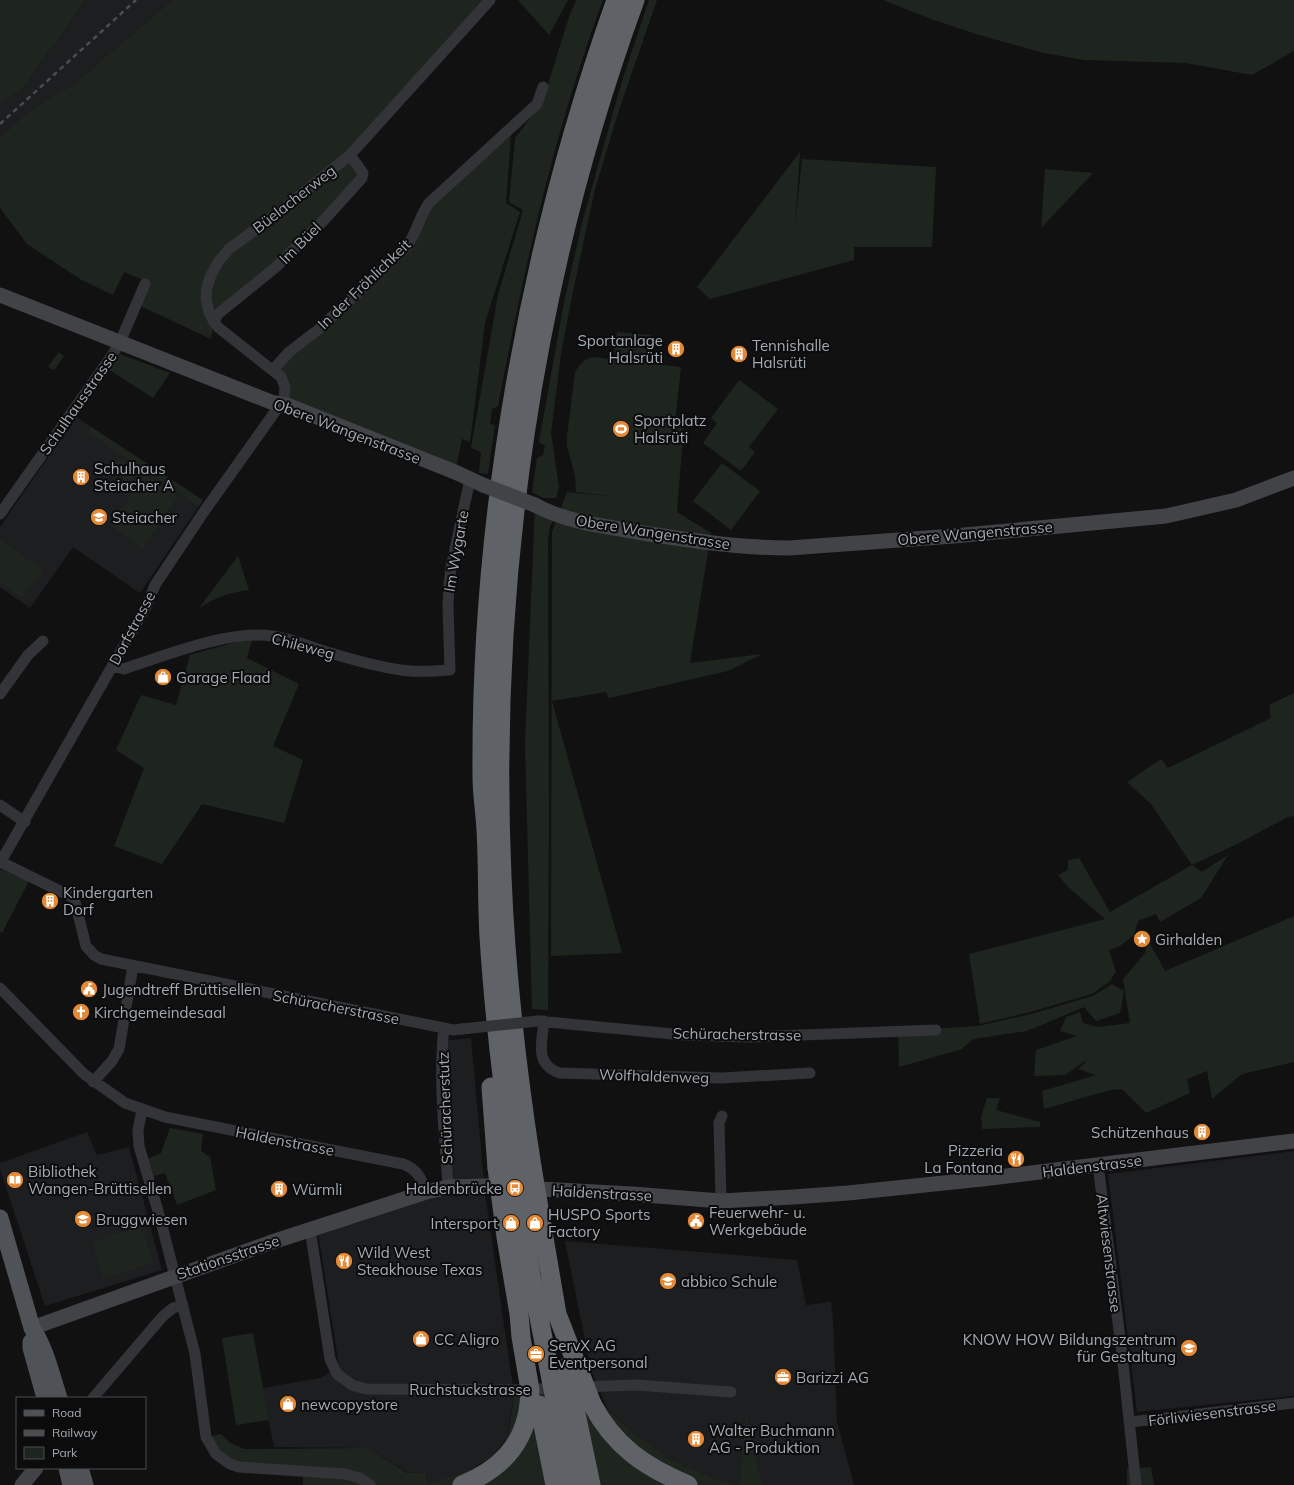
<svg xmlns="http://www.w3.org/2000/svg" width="1294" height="1485" font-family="Mulish,sans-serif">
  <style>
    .built { fill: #1d1e1f }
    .green { fill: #1e251e }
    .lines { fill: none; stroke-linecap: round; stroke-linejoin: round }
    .street { stroke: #323437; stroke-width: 11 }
    .secondary { stroke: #414347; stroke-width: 15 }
    .primary { stroke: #4f5256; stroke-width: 17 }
    .highway { stroke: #5f6368; stroke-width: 19 }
    .rail { stroke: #4a4c50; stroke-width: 2.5; stroke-dasharray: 5 4; stroke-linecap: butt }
    .street-bridge { stroke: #323437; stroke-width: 11 }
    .secondary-bridge { stroke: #414347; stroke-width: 15 }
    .highway-bridge { stroke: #5f6368; stroke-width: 19 }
    .labels { text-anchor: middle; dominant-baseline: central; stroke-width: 4; stroke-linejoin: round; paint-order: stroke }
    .street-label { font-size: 15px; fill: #a3abb2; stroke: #0c0c0d }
    .poi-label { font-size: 15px; fill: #a3abb2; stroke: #0c0c0d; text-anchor: start }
  </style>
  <rect width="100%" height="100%" fill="#111112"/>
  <path class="built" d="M86,0H172L75,83L25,114L0,138V102L22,89Z
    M76,417L203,500L140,593L73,547L30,608L0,587V527Z
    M471,1038L485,1193L514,1394L507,1438L492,1457L460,1475L427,1483L426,1472L408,1473L369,1448L274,1447L262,1388L321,1378L339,1366L318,1232L451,1192L442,1041Z
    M87,1132L97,1155L129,1147L162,1270L45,1306L0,1169V1163Z
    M1294,1151V1396L1137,1412L1108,1174Z
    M565,1241L797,1260L806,1305L831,1302L833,1320L837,1422L854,1485H762L746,1413L739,1485H735L713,1478L670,1459L631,1431L607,1408L591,1370Z"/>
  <path class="green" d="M0,0H86L22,89L0,102Z
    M172,0H490L350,155L362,178L214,322L211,339L134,303L143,280L124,272L113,295L80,279L27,244L0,208V138L25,114L75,83Z
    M518,0H568L549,35Z
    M576,0H603C554,131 524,269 498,406L492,409L490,424L495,425L488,474L479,473L481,452L471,448L498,295L523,210L509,202L515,138L542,103L569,17Z
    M649,0H657L618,113L595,189L572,296L561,354L551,433L559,487L556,498H543L532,492L537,458L543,455L545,446L539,442L564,302L583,219L622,81Z
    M883,0H1294V51L1252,75L1186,63L1084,60L1044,53L979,35L931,19Z
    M511,136L506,203L520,212L485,323L470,442L462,439L455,472L287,405L281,377L280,361L407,246L429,203Z
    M800,152L795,225L802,159L936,167L932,247H854V260L710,299L697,287Z
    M1045,169L1093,173L1041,228Z
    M617,332L651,335L649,359L614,354Z
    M59,352L64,356L55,369H51L48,366Z
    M120,354L170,373L153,398L108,369Z
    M593,357L681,367L675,422L684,423L677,512L711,533L690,663L762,654L728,671L609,698L606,692L552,701L622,953L551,956L552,532L567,492L618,497L576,492L575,476L567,446V436L575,373C579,365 583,359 593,357Z
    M739,380L778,409L749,447L755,452L741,471L703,443L717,423L711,418Z
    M91,427L203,500L199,506L87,432Z
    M117,457L137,471L127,486L122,483L123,476L113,462Z
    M722,463L760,491L731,530L693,501Z
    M145,474L178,497L143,549L110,526Z
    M535,505L556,514L550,527L548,540L549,810L548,1010L532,1009L525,743Z
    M0,540L43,570L22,598L0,582Z
    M238,556L249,590C231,592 214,598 199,608Z
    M253,637L247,658L299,684L273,746L303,760L284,823L202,804L162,864L114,846L144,768L116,750L141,695L176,705L190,655Z
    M1294,693V816L1288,817L1235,845L1192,865L1202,872L1228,855L1201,898L1160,922L1156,914L1138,921L1134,935L1120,946L1109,950L1116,972L1109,982L1092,994L1030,1012L980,1024L969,954L1105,919L1069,888L1058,875L1068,870V860L1079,858L1110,912L1192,865L1151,804L1127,782L1161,759L1168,768L1271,718L1269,705Z
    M4,869L29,881L2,933L0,931V870Z
    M1294,916V1062L1242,1074L1212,1099L1207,1071L1187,1079L1190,1093L1146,1113L1122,1089L1110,1090L1044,1109L1042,1091L1100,1074L1095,1075L1078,1069L1085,1063V1061L1065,1075L1034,1076L1036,1050L1077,1036L1060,1031L1066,1017L1080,1012L1083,1023L1098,1027L1130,1023L1123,979L1145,953L1148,940L1165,971Z
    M1112,984L1124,991L1120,1013L1096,1021L1084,1007L1027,1031L973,1039L962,1049L899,1067L898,1031L978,1026L1031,1014L1093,996Z
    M987,1098H1000L996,1110L1040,1122V1127L982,1129L981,1117Z
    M170,1128L203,1134L201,1151L210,1157L216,1190L177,1205L165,1173L154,1176L148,1159L161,1153Z
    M142,1226L153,1263L103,1279L92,1242Z
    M253,1333L269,1420L236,1425L222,1338Z
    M585,1388L631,1431L670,1459L713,1478L735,1485H303V1471L230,1464L206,1437L221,1434L229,1442L244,1449L369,1448L407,1473L426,1472L427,1483C456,1476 491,1467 506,1439C510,1432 513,1400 515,1390Z
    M746,1412L762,1485H739Z
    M1151,1467L1154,1485H1127V1469Z"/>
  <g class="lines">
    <path class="street" d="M214,322L218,314L276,267L324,220L362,178L363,173L350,155
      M273,370L289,352L319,329L407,246C417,232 419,217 429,203L537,104L543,87
      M0,514L111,357L120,342L145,284
      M112,666L124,669C166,655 228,630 272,636C290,638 307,646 324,651C350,659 384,669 410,671C423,672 437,671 450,670L448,606L449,585L451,568L470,479
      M0,694L28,655L43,641
      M0,805L25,822
      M1,862L74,898L86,946L94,955L101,959L444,1028L453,1030L462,1029
      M0,863L147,605L155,585L203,513L284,399L285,387L281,377L219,328L214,322L209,312L206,299L207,287L211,275L218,262L229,249L278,213L350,155L490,0
      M0,988L84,1074L125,1103L165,1117L403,1164C417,1169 422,1179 426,1192
      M538,1021L683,1035L749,1037L936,1030
      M544,1021C542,1042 534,1065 560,1073L722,1078L810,1073
      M444,1028C438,1080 445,1136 448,1187
      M93,1082L112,1061L119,1049L133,966
      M142,1110L138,1130L139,1146L160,1218L195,1354L206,1437L216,1454L230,1464L239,1467L345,1474L360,1478L370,1485
      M1098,1165L1122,1354L1136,1485
      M721,1201L719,1123L722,1116
      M310,1229L330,1359L337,1374L352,1385L366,1389L515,1390L558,1388
      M581,1387L636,1385L731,1392
      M93,1398L163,1316L173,1308L183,1305
      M1130,1422L1294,1403"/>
    <path class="secondary" d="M0,295L271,402L287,405L455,472L483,485
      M535,505C566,522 603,526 637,532C687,540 738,548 789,548L954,536L1166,516L1236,500L1294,478
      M32,1328L269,1243L426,1192L448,1187L485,1186L632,1194L721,1201L793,1197L848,1193L982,1179L1294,1141
      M22,1485L36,1468"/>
    <path class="primary" d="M0,1218L32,1328C46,1349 51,1374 59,1398
      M31,1342V1348L45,1398
      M67,1468L71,1485
      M80,1468L85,1485"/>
    <path class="highway" d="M491,1087L497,1168
      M514,1167C503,1091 494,1014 489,937C487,901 488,865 486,830C485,812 482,794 482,776C480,517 529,244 616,0
      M532,1167C517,1071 506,974 502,877C489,581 533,279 635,0
      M574,1404L591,1485
      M592,1404C614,1446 645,1467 688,1485
      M539,1405L555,1485
      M556,1405L573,1485
      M462,1485C499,1470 524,1446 529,1405"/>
    <path class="rail" d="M0,124L136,0"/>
    <path class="street-bridge" d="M462,1029L538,1021"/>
    <path class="secondary-bridge" d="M483,485L535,505"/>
    <path class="highway-bridge" d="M514,1167L531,1276L556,1405
      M532,1167L557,1314L592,1404
      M497,1168L506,1237L519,1314L521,1337L530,1390L529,1405
      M567,1367L574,1404"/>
  </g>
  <defs>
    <symbol id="building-disc" viewBox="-11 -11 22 22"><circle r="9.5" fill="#e48a37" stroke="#0c0c0d"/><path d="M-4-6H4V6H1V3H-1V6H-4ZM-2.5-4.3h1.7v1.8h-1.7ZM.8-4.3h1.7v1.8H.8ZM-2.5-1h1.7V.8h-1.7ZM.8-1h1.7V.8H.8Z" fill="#fff"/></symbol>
    <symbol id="stadium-disc" viewBox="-11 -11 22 22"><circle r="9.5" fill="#e48a37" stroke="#0c0c0d"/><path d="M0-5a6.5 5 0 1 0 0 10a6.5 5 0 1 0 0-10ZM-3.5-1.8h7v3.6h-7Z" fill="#fff"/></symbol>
    <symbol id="school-disc" viewBox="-11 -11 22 22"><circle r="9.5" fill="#e48a37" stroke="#0c0c0d"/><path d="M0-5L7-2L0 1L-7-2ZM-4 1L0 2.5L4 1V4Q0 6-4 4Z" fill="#fff"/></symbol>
    <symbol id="shop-disc" viewBox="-11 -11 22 22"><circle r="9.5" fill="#e48a37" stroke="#0c0c0d"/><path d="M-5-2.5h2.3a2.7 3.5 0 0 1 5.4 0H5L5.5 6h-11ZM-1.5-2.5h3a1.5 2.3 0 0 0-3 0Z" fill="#fff"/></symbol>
    <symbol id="sight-disc" viewBox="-11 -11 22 22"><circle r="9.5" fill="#e48a37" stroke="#0c0c0d"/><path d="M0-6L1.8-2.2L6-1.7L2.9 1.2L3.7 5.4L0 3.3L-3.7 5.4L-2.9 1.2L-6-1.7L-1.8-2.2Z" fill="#fff"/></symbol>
    <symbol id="civic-disc" viewBox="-11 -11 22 22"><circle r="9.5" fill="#e48a37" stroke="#0c0c0d"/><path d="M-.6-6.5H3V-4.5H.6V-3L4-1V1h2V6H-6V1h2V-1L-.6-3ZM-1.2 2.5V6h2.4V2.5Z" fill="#fff"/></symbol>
    <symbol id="church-disc" viewBox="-11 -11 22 22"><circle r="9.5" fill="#e48a37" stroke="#0c0c0d"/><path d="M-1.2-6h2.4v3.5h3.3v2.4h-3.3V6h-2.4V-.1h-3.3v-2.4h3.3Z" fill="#fff"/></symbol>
    <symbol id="restaurant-disc" viewBox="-11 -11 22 22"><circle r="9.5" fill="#e48a37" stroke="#0c0c0d"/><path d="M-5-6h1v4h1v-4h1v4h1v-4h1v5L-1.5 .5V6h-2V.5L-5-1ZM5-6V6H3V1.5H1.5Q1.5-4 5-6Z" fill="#fff"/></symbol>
    <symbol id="library-disc" viewBox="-11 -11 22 22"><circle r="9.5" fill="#e48a37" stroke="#0c0c0d"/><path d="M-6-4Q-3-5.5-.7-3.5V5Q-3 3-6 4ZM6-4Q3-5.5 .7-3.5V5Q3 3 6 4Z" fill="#fff"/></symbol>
    <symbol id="bus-disc" viewBox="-11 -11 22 22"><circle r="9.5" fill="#e48a37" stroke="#0c0c0d"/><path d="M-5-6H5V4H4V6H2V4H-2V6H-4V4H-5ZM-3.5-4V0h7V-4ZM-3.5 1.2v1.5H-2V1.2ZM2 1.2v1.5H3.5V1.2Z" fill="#fff"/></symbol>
    <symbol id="university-disc" viewBox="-11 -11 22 22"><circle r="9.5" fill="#e48a37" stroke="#0c0c0d"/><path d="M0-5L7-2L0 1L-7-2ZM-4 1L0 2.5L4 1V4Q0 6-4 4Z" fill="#fff"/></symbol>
    <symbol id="office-disc" viewBox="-11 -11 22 22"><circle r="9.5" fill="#e48a37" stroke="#0c0c0d"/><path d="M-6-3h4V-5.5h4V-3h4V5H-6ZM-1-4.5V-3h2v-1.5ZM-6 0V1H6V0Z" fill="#fff"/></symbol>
  </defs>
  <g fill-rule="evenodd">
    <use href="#building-disc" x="666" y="339" width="20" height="20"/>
    <use href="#building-disc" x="729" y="344" width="20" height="20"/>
    <use href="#stadium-disc" x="611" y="419" width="20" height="20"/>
    <use href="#building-disc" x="71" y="467" width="20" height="20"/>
    <use href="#school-disc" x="89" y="507" width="20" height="20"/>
    <use href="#shop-disc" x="153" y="667" width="20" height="20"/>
    <use href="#building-disc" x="40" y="891" width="20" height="20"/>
    <use href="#sight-disc" x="1132" y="929" width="20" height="20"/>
    <use href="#civic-disc" x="79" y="979" width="20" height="20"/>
    <use href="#church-disc" x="71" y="1002" width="20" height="20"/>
    <use href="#building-disc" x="1192" y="1122" width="20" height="20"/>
    <use href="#restaurant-disc" x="1006" y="1149" width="20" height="20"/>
    <use href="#library-disc" x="5" y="1170" width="20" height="20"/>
    <use href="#bus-disc" x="505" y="1178" width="20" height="20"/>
    <use href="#building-disc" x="269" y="1179" width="20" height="20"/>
    <use href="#school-disc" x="73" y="1209" width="20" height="20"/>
    <use href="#civic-disc" x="686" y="1211" width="20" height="20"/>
    <use href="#shop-disc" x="501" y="1213" width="20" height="20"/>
    <use href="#shop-disc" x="525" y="1213" width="20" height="20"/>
    <use href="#restaurant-disc" x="334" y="1251" width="20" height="20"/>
    <use href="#school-disc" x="658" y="1271" width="20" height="20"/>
    <use href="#shop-disc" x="411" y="1329" width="20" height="20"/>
    <use href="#university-disc" x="1179" y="1338" width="20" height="20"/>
    <use href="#office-disc" x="526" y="1344" width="20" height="20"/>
    <use href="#office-disc" x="773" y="1367" width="20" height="20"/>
    <use href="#shop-disc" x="278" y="1394" width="20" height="20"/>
    <use href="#building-disc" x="686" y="1429" width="20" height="20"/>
  </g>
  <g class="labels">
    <g class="street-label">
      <text transform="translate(294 199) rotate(-38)">Büelacherweg</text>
      <text transform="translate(300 243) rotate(-45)">Im Büel</text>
      <text transform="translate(364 284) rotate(-44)">In der Fröhlichkeit</text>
      <text transform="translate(78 403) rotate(-55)">Schulhausstrasse</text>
      <text transform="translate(347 431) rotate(21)">Obere Wangenstrasse</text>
      <text transform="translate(653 532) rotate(9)">Obere Wangenstrasse</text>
      <text transform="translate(975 533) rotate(-5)">Obere Wangenstrasse</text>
      <text transform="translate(456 551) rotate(-80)">Im Wygarte</text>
      <text transform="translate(132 628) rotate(-62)">Dorfstrasse</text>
      <text transform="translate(303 646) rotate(15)">Chileweg</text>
      <text transform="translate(336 1007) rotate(11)">Schüracherstrasse</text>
      <text transform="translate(737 1034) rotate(1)">Schüracherstrasse</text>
      <text transform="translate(654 1076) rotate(2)">Wolfhaldenweg</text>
      <text transform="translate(445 1108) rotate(-92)">Schüracherstutz</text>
      <text transform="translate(285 1141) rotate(11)">Haldenstrasse</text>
      <text transform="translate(1092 1166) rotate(-7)">Haldenstrasse</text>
      <text transform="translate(602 1193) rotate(3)">Haldenstrasse</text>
      <text transform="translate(1109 1253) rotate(83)">Altwiesenstrasse</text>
      <text transform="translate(228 1257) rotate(-19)">Stationsstrasse</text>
      <text x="470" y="1389">Ruchstuckstrasse</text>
      <text transform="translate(1212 1413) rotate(-7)">Förliwiesenstrasse</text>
    </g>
    <g class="poi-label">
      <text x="663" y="340" text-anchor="end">Sportanlage<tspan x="663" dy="17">Halsrüti</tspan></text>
      <text x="752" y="345">Tennishalle<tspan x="752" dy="17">Halsrüti</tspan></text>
      <text x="634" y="420">Sportplatz<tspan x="634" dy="17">Halsrüti</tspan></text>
      <text x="94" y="468">Schulhaus<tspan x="94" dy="17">Steiacher A</tspan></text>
      <text x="112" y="517">Steiacher</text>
      <text x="176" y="677">Garage Flaad</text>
      <text x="63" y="892">Kindergarten<tspan x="63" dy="17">Dorf</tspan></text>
      <text x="1155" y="939">Girhalden</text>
      <text x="102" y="989">Jugendtreff Brüttisellen</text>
      <text x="94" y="1012">Kirchgemeindesaal</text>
      <text x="1189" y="1132" text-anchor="end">Schützenhaus</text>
      <text x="1003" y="1150" text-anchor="end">Pizzeria<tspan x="1003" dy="17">La Fontana</tspan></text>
      <text x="28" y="1171">Bibliothek<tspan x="28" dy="17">Wangen-Brüttisellen</tspan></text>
      <text x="502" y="1188" text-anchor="end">Haldenbrücke</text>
      <text x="292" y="1189">Würmli</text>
      <text x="709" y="1212">Feuerwehr- u.<tspan x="709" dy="17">Werkgebäude</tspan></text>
      <text x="548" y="1214">HUSPO Sports<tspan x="548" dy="17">Factory</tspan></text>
      <text x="96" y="1219">Bruggwiesen</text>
      <text x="498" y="1223" text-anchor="end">Intersport</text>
      <text x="357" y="1252">Wild West<tspan x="357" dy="17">Steakhouse Texas</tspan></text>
      <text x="681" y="1281">abbico Schule</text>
      <text x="434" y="1339">CC Aligro</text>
      <text x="1176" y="1339" text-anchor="end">KNOW HOW Bildungszentrum<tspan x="1176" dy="17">für Gestaltung</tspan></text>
      <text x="549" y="1345">ServX AG<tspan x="549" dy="17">Eventpersonal</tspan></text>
      <text x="796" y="1377">Barizzi AG</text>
      <text x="301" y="1404">newcopystore</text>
      <text x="709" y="1430">Walter Buchmann<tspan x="709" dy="17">AG - Produktion</tspan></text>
    </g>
  </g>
  <rect x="16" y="1397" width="130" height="72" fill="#0c0c0d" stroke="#484c4f"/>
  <rect x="24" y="1410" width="20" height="6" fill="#4f5256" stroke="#484c4f"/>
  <text x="52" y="1417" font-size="12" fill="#a3abb2">Road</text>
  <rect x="24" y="1430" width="20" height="6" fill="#4a4c50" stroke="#484c4f"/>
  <text x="52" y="1437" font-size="12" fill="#a3abb2">Railway</text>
  <rect x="24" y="1447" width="20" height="12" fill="#1e251e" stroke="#484c4f"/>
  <text x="52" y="1457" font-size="12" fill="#a3abb2">Park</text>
</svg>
